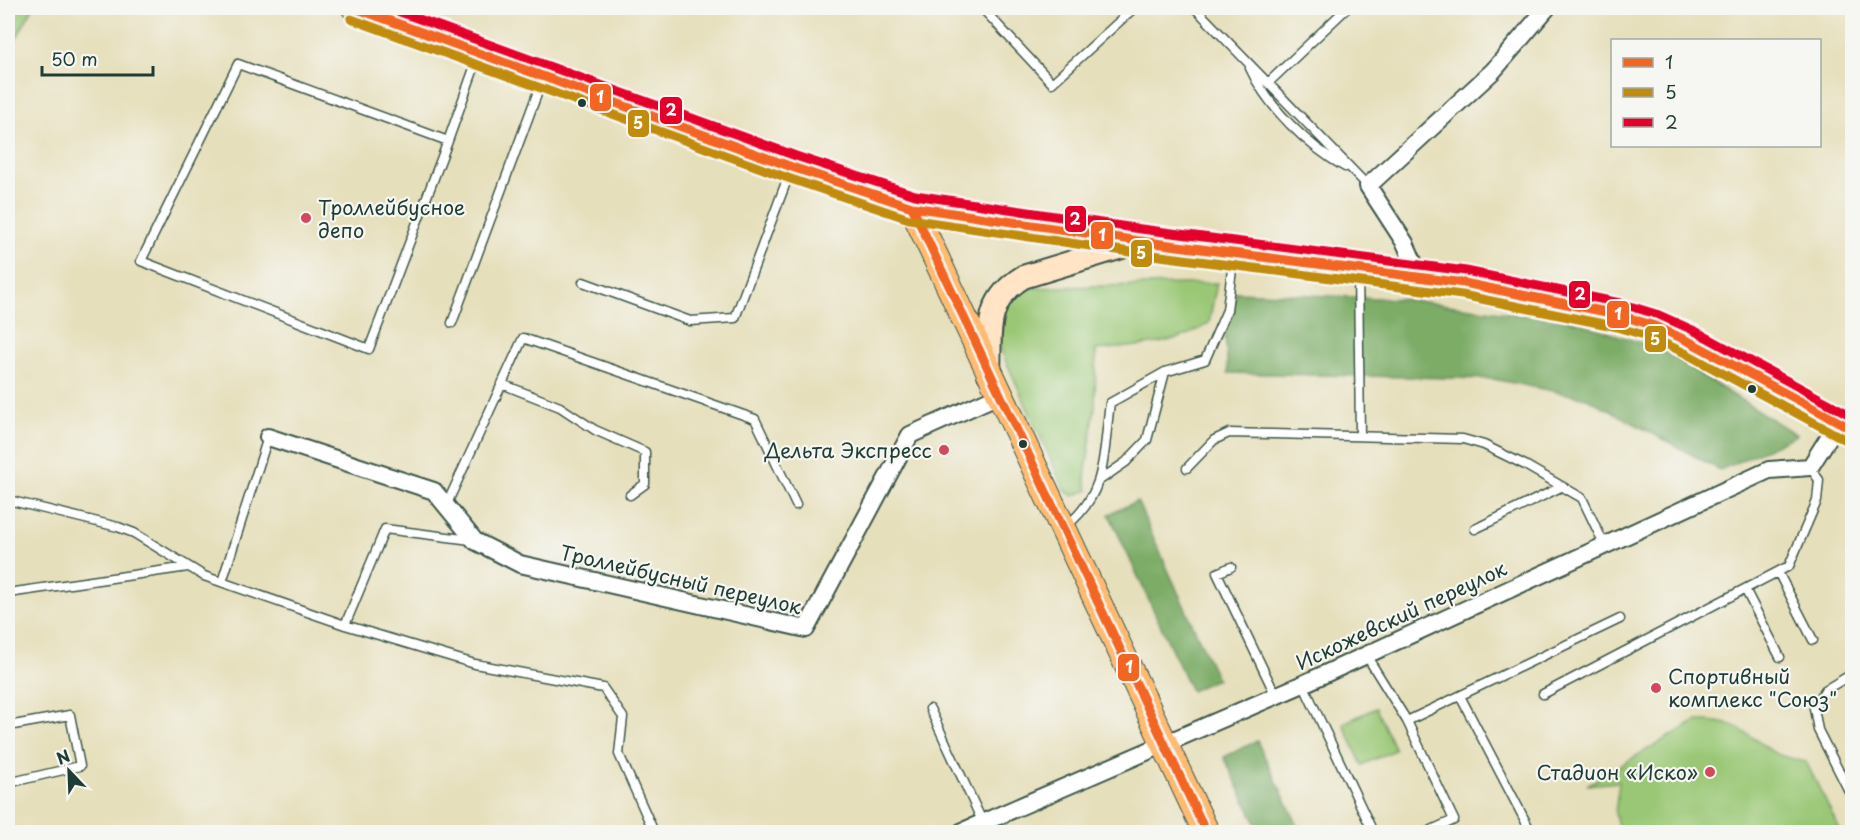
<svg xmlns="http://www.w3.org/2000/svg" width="1860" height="840" font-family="'Playpen Sans',sans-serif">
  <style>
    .green { fill: #9ac775; stroke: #5c8254; stroke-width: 1.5 }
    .forest { fill: #7bac66; stroke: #4d744d; stroke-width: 1.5 }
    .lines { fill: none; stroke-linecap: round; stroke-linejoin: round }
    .service-casing { stroke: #3d5548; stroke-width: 11 }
    .minor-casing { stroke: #3d5548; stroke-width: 20 }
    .secondary-casing { stroke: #3d5548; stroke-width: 26 }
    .primary-casing { stroke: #3d5548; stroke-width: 28 }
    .service { stroke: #fff; stroke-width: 8 }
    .minor { stroke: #fff; stroke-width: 16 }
    .secondary { stroke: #ffe4c6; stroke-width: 22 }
    .primary { stroke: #febb71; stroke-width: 26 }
    .bus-1-casing { stroke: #f6f6f2; stroke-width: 14 }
    .bus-2-casing { stroke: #f6f6f2; stroke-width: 14 }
    .bus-3-casing { stroke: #f6f6f2; stroke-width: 14 }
    .bus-1 { stroke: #f26522; stroke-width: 9 }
    .bus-2 { stroke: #c18c0d; stroke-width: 9 }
    .bus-3 { stroke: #e4002b; stroke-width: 9 }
    .bus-dot { fill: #1f3d34; stroke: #f6f6f2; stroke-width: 2 }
    .poi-dot { fill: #d1495b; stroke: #f6f6f2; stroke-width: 2 }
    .labels { text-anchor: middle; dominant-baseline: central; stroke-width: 4.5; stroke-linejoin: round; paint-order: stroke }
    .poi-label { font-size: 20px; fill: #1f3d34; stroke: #f6f6f2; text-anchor: start }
    .street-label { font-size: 20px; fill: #1f3d34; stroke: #f6f6f2 }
    .line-badge { stroke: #f6f6f2; stroke-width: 2 }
    .badge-label { font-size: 16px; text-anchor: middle; font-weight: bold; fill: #fff }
  </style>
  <rect width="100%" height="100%" fill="#f6f6f2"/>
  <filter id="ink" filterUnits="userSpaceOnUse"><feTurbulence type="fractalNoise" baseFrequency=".0167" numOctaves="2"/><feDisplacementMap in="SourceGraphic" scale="12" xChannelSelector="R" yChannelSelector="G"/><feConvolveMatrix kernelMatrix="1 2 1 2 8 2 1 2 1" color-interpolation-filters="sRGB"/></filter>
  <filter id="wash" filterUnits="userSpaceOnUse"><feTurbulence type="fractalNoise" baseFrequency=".008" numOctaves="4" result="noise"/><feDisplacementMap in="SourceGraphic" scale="24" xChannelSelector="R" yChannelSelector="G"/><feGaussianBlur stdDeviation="1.35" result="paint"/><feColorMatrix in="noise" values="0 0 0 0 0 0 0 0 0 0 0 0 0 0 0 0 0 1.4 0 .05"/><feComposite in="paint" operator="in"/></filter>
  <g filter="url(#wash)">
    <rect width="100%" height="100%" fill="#e6dfbb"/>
    <path class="green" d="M8,8H33L8,53Z
      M1217,283L1209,323C1178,346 1134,346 1096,350L1095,407L1085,478L1088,490L1073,496L1064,489L1000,348L999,315L1016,293L1028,288Z
      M1376,708L1395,750L1362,765L1343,723Z
      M1696,721C1734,720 1742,730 1770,750C1779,757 1795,759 1806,762L1841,832H1619L1615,813L1619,782L1587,785Z"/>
    <path class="forest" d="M1236,292L1402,299L1577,322L1659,349L1797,435L1720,470L1587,398L1493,379L1228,373L1225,333Z
      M1137,501L1217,679L1191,691L1109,514Z
      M1257,741L1301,832H1260L1224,757Z"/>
  </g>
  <g filter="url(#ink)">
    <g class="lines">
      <defs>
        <path id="service" d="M982,8L1052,83L1134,8
          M1195,8L1368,186
          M1250,68C1268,108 1308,146 1345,167
          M1268,83L1347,8
          M448,141L369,349L141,261L238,64L448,141L478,57
          M1358,269L1360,436
          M583,282L690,321L735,318L791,169
          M452,323L543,78
          M502,384L560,407L595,430L645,452V484L630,495
          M1187,468L1214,440L1229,433L1463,439L1484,445L1525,465L1582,498L1604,544
          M1100,480L1126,462L1147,440L1165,372
          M8,500L118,527L134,533L204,576L345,625L475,664L603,688L623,717L619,754L654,832
          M446,506L523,338L755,419L796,505
          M1066,526C1108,493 1103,452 1110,403L1165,372L1205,360L1227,310L1234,253
          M1475,529L1561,487
          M1231,567L1217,573L1276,696
          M1778,572L1813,640
          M222,582L268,437
          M1745,589L1780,657
          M8,593L188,567
          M345,625L385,529L471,540
          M1366,655L1407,721L1454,820L1427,832
          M1852,674L1825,690L1814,708L1818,730L1852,797
          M1303,684L1373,832
          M1543,694L1789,566L1817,501L1819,480L1810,467
          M1460,696L1530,830
          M930,709L983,823
          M1407,721L1620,619
          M8,726L70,715L80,766L8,783"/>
        <path id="minor" d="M1420,277L1405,243L1368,186L1493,71L1547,8
          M268,437L434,491L475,541L520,564L806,629L910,435L999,395
          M961,832L1303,684L1769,470L1810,467L1839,421"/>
        <path id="secondary" d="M912,207L1139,241L1464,283L1616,314L1655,326L1690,342L1852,429
          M989,374C991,332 983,302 1023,277L1135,243"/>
        <path id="primary" d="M355,8L792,167L912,207L1206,832"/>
      </defs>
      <use href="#service" class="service-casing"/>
      <use href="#minor" class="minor-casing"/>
      <use href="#secondary" class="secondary-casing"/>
      <use href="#primary" class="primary-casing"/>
      <use href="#service" class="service"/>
      <use href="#minor" class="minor"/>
      <use href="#secondary" class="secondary"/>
      <use href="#primary" class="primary"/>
      <defs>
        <path id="bus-1" d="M355,8L792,167L912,207L1139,241L1464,283L1616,314L1655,326L1690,342L1852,429
          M878,196L912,207L1206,832"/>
        <path id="bus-2" d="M351,19L788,178L909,219L1137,253L1462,295L1613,326L1651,337L1685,353L1846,440"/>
        <path id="bus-3" d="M389,8L796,156L915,195L1141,229L1466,271L1620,303L1659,315L1695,331L1852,416"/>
      </defs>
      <use href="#bus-1" class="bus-1-casing"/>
      <use href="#bus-2" class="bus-2-casing"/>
      <use href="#bus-3" class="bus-3-casing"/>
      <use href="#bus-1" class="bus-1"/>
      <use href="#bus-2" class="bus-2"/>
      <use href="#bus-3" class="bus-3"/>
    </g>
  </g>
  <g class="bus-dot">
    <circle cx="582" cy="103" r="5"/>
    <circle cx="1752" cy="389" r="5"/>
    <circle cx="1023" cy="444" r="5"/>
  </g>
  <g class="poi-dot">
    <circle cx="306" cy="218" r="6"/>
    <circle cx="944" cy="450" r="6"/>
    <circle cx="1656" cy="688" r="6"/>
    <circle cx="1710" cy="772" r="6"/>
  </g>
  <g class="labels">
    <g class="poi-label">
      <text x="318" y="207">Троллейбусное<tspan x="318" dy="23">депо</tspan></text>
      <text x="932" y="450" text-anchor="end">Дельта Экспресс</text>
      <text x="1668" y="676">Спортивный<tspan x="1668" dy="23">комплекс "Союз"</tspan></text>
      <text x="1698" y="772" text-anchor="end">Стадион «Иско»</text>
    </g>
    <g class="street-label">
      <text transform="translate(681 579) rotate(13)">Троллейбусный переулок</text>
      <text transform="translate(1401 615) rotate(-25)">Искожевский переулок</text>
    </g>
  </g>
  <g class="line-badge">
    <rect x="589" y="83" width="23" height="29" rx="6" fill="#f26522"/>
    <rect x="659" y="96" width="24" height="29" rx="6" fill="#e4002b"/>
    <rect x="627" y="109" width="23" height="29" rx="6" fill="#c18c0d"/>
    <rect x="1064" y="205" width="23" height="28" rx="6" fill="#e4002b"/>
    <rect x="1090" y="221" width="24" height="29" rx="6" fill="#f26522"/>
    <rect x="1130" y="239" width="23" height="29" rx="6" fill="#c18c0d"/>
    <rect x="1568" y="280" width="23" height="29" rx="6" fill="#e4002b"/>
    <rect x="1606" y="300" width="24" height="29" rx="6" fill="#f26522"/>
    <rect x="1644" y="325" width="23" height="28" rx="6" fill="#c18c0d"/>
    <rect x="1117" y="653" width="23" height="29" rx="6" fill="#f26522"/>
  </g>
  <g class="badge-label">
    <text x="600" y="103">1</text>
    <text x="671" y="116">2</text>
    <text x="638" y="129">5</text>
    <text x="1075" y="225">2</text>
    <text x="1102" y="241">1</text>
    <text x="1141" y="259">5</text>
    <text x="1580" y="300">2</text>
    <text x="1618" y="320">1</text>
    <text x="1655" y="345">5</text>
    <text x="1129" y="673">1</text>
  </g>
  <rect width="1860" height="840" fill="none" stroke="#f6f6f2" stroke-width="30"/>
  <rect x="1611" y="39" width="210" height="108" fill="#f6f6f2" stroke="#a0aca6" stroke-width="1.5"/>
  <rect x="1623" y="58" width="30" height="9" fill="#f26522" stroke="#a0aca6" stroke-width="1.5"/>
  <text x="1665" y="69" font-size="18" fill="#1f3d34">1</text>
  <rect x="1623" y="88" width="30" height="9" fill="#c18c0d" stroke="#a0aca6" stroke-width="1.5"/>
  <text x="1665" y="99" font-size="18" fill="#1f3d34">5</text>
  <rect x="1623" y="118" width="30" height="9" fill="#e4002b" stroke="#a0aca6" stroke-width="1.5"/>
  <text x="1665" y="129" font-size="18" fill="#1f3d34">2</text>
  <g transform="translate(69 771) rotate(337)" stroke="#f6f6f2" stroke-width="4.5" paint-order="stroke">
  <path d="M0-4.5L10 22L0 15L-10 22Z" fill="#1f3d34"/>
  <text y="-9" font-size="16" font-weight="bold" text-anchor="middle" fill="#1f3d34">N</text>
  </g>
  <path d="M42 66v9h111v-9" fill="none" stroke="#1f3d34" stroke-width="3"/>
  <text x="51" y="66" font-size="18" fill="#1f3d34" stroke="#f6f6f2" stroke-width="4.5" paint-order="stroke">50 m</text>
</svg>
